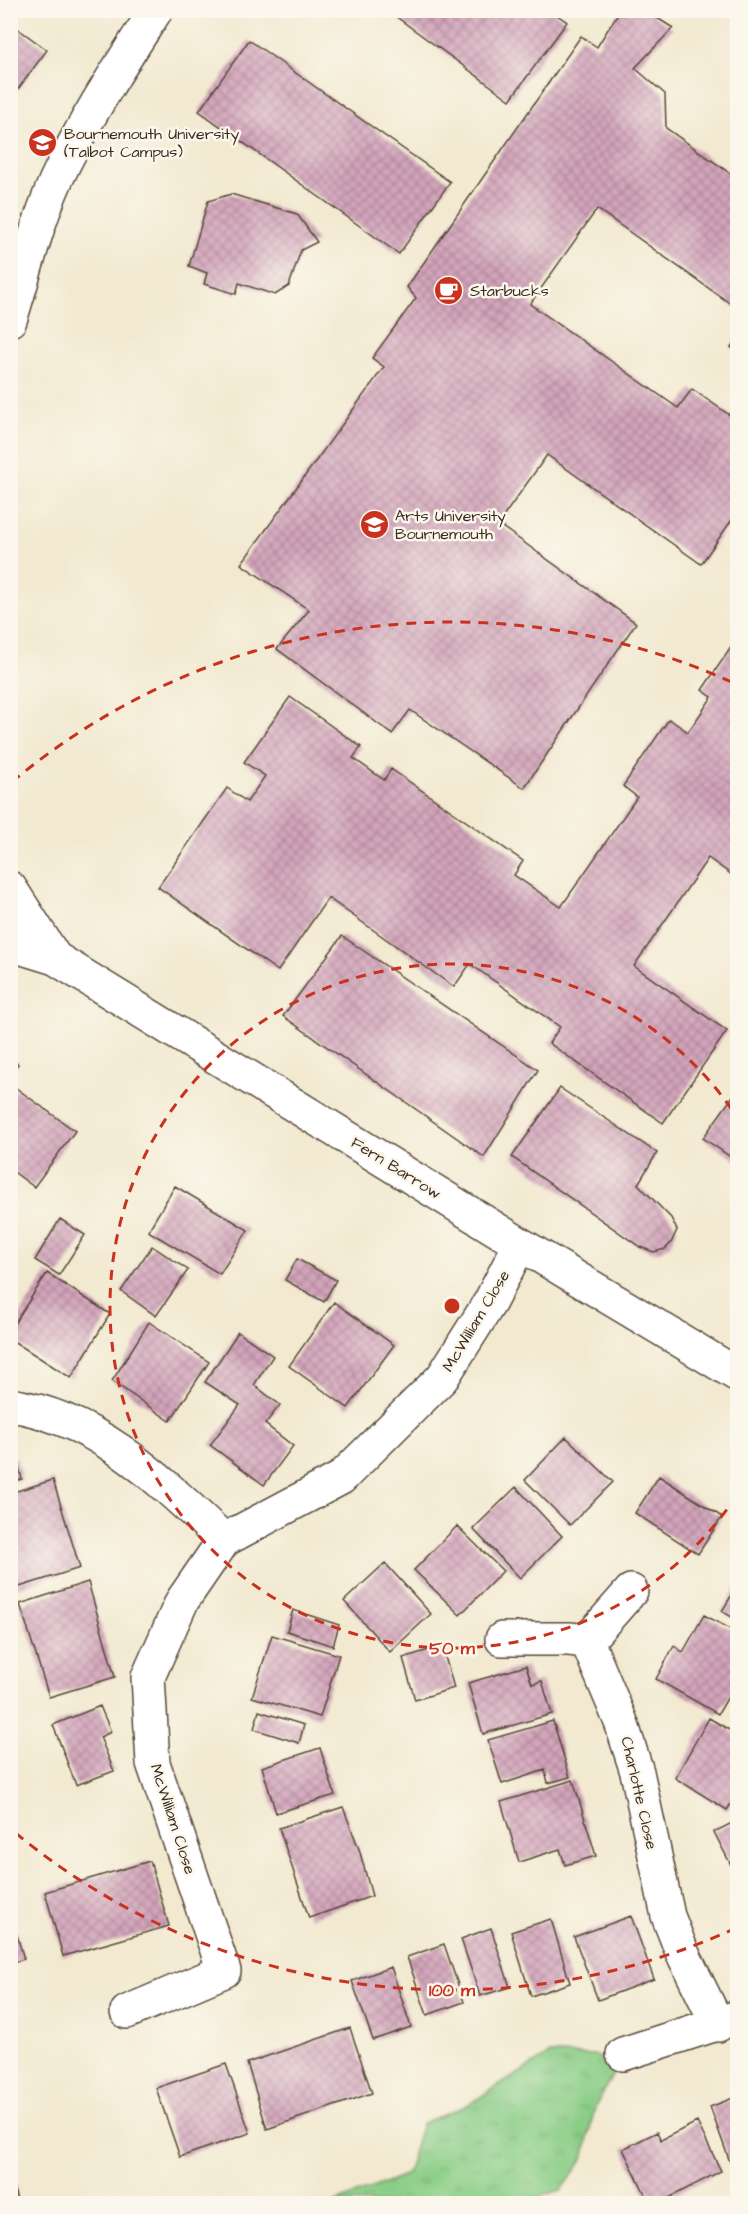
<svg xmlns="http://www.w3.org/2000/svg" width="748" height="2214" font-family="'Architects Daughter',sans-serif">
  <style>
    .grass { fill: url(#grass-tufts); stroke: #627c52; stroke-width: 1.5 }
    .building { fill: url(#building-cross-hatch) }
    .lines { fill: none; stroke-linecap: round; stroke-linejoin: round }
    .minor-casing { stroke: #564739; stroke-width: 36 }
    .minor { stroke: #fff; stroke-width: 33 }
    .ring { fill: none; stroke: #c8321e; stroke-width: 3; stroke-dasharray: 10 8 }
    .labels { text-anchor: middle; dominant-baseline: central; stroke-width: 5; stroke-linejoin: round; paint-order: stroke }
    .poi-label { font-size: 16px; fill: #3b2a1e; stroke: #fbf7ec; text-anchor: start }
    .street-label { font-size: 16px; fill: #3b2a1e; stroke: #fbf7ec }
    .centre { fill: #c8321e; stroke: #fbf7ec; stroke-width: 3 }
    .ring-label { font-size: 18px; text-anchor: middle; font-weight: bold; fill: #c8321e; stroke: #fbf7ec; stroke-width: 5; stroke-linejoin: round; paint-order: stroke }
  </style>
  <defs>
    <pattern id="grass-tufts" width="24" height="20" patternUnits="userSpaceOnUse" patternTransform="scale(1.5)"><rect width="24" height="20" fill="#8acd86"/><path d="M3 7l-1-3M5 7V3M7 7l1-3M15 17l-1-3M17 17v-4M19 17l1-3" fill="none" stroke="#78b073"/></pattern>
    <pattern id="building-cross-hatch" width="8" height="8" patternUnits="userSpaceOnUse" patternTransform="scale(1.5)"><rect width="8" height="8" fill="#d3a4bb"/><path d="M0 0l8 8M0 8l8-8" fill="none" stroke="#ac8697"/></pattern>
  </defs>
  <rect width="100%" height="100%" fill="#fbf7ec"/>
  <filter id="ink" filterUnits="userSpaceOnUse"><feTurbulence type="fractalNoise" baseFrequency=".0167" numOctaves="2"/><feDisplacementMap in="SourceGraphic" scale="12" xChannelSelector="R" yChannelSelector="G"/><feConvolveMatrix kernelMatrix="1 2 1 2 8 2 1 2 1" color-interpolation-filters="sRGB"/></filter>
  <filter id="wash" filterUnits="userSpaceOnUse"><feTurbulence type="fractalNoise" baseFrequency=".008" numOctaves="4" result="noise"/><feDisplacementMap in="SourceGraphic" scale="24" xChannelSelector="R" yChannelSelector="G"/><feGaussianBlur stdDeviation="1.35" result="paint"/><feColorMatrix in="noise" values="0 0 0 0 0 0 0 0 0 0 0 0 0 0 0 0 0 1.4 0 .05"/><feComposite in="paint" operator="in"/></filter>
  <g filter="url(#wash)">
    <rect width="100%" height="100%" fill="#f2e9d0"/>
    <path class="grass" d="M550,2054L596,2055L614,2072L595,2107L583,2159L561,2190L517,2203H334L407,2174L422,2123L466,2106Z"/>
    <g id="blocks">
      <path class="building" d="M387,10H550L567,22L510,100Z
        M620,10H658L654,16L673,28L635,68L665,94L666,128L738,179V309L597,209L530,304L678,408L692,389L738,421V511L701,564L547,455L498,524L636,623L524,788L410,710L392,734L277,649L309,610L241,564L384,367L372,358L416,298L407,287L581,36L597,47Z
        M10,23L47,50L10,100Z
        M249,40L450,182L399,254L199,111Z
        M231,194L297,214L317,242L301,250L289,286L275,295L239,283L236,294L204,284L207,273L189,266L208,201Z
        M738,338V352L731,347Z
        M738,637V879L708,858L634,966L727,1031L663,1123L549,1043L560,1027L470,964L454,987L328,898L278,971L158,887L227,788L247,802L265,776L244,762L290,697L361,747L353,758L384,780L391,769L523,861L514,875L561,907L637,797L623,786L669,719L688,732L712,697L702,690Z
        M342,936L538,1070L484,1157L283,1016Z
        M10,1058L18,1064L10,1074Z
        M16,1088L75,1131L34,1187L10,1169V1096Z
        M560,1088L657,1153L638,1184L671,1218L677,1230L671,1243L665,1249L654,1252L640,1247L512,1157Z
        M738,1089V1162L703,1138Z
        M175,1186L248,1230L220,1274L148,1231Z
        M60,1219L85,1235L59,1275L35,1260Z
        M152,1246L188,1270L156,1316L121,1291Z
        M297,1259L336,1280L324,1302L285,1280Z
        M47,1273L110,1314L71,1378L10,1339V1330Z
        M334,1302L394,1345L348,1408L289,1366Z
        M149,1322L209,1362L170,1421L112,1381Z
        M238,1332L273,1356L254,1385L280,1405L265,1424L293,1446L264,1485L210,1445L240,1405L205,1382Z
        M566,1437L613,1482L570,1525L525,1480Z
        M16,1457L22,1479L10,1482V1459Z
        M659,1476L722,1517L698,1554L635,1513Z
        M53,1480L80,1568L16,1588L10,1570V1493Z
        M516,1487L562,1536L520,1578L473,1529Z
        M457,1526L503,1571L460,1615L414,1570Z
        M385,1563L431,1614L390,1652L344,1601Z
        M88,1582L115,1677L49,1697L20,1604Z
        M738,1585V1621L722,1611Z
        M293,1610L339,1625L333,1646L287,1631Z
        M704,1615L738,1633V1680L718,1714L656,1679L674,1646L683,1652Z
        M272,1635L339,1655L320,1717L252,1697Z
        M442,1646L454,1688L415,1700L403,1658Z
        M526,1666L532,1684L542,1681L552,1714L483,1734L468,1683Z
        M100,1706L111,1732L100,1737L114,1771L76,1785L53,1725Z
        M259,1711L304,1725L299,1743L254,1729Z
        M709,1718L738,1735V1793L727,1810L675,1778Z
        M553,1721L570,1777L548,1783L545,1770L502,1784L488,1740Z
        M320,1748L335,1795L276,1813L262,1767Z
        M573,1780L596,1856L565,1865L560,1849L519,1862L501,1802Z
        M343,1807L359,1849L372,1896L309,1918L279,1828Z
        M738,1820V1864L732,1867L714,1832Z
        M150,1861L169,1926L63,1956L45,1892Z
        M738,1874V1892L731,1878Z
        M10,1912L24,1959L10,1963Z
        M631,1916L654,1979L598,2000L574,1937Z
        M551,1919L570,1983L531,1996L511,1932Z
        M491,1928L510,1987L480,1996L461,1939Z
        M444,1944L464,2002L427,2015L407,1957Z
        M391,1967L411,2027L373,2040L352,1981Z
        M350,2028L372,2093L267,2129L247,2063Z
        M226,2064L250,2133L180,2157L156,2088Z
        M738,2096V2172L734,2173L710,2107Z
        M697,2122L721,2171L657,2204H650L623,2149L657,2132L661,2140Z
        M10,2177H11L18,2204H10Z"/>
    </g>
  </g>
  <g filter="url(#ink)">
    <use href="#blocks" fill-opacity="0" stroke="#564739" stroke-width="1.5"/>
    <g class="lines">
      <defs>
        <path id="minor" d="M10,320C25,273 36,225 56,180C84,120 120,66 156,10
          M10,888L55,958
          M10,944L55,958L520,1244L738,1375
          M10,1405C99,1418 162,1482 224,1540
          M502,1639H569L587,1641L621,1722L637,1772L668,1916L682,1952L718,2025
          M587,1641L631,1591
          M127,2012L224,1971L153,1763L148,1677L182,1601L224,1540L341,1478L442,1378L490,1302L520,1244
          M623,2054L738,2017"/>
      </defs>
      <use href="#minor" class="minor-casing"/>
      <use href="#minor" class="minor"/>
    </g>
  </g>
  <g class="ring">
    <path d="M737 1495A342 342 0 1 1 737 1117"/>
    <path d="M736 1928A684 684 0 0 1 12 1830M12 782A684 684 0 0 1 736 684"/>
  </g>
  <defs>
    <symbol id="university-disc" viewBox="-11 -11 22 22"><circle r="9.5" fill="#c8321e" stroke="#fbf7ec"/><path d="M0-5L7-2L0 1L-7-2ZM-4 1L0 2.5L4 1V4Q0 6-4 4Z" fill="#fff"/></symbol>
    <symbol id="cafe-disc" viewBox="-11 -11 22 22"><circle r="9.5" fill="#c8321e" stroke="#fbf7ec"/><path d="M-5.5-4.5H6V0H3Q3 3.5 0 3.5H-2.5Q-5.5 3.5-5.5 0ZM3-3.2v2h1.7v-2ZM-6 4.5H4V6H-6Z" fill="#fff"/></symbol>
  </defs>
  <g fill-rule="evenodd">
    <use href="#university-disc" x="26" y="126" width="33" height="33"/>
    <use href="#cafe-disc" x="432" y="274" width="33" height="33"/>
    <use href="#university-disc" x="358" y="508" width="33" height="33"/>
  </g>
  <g class="labels">
    <g class="poi-label">
      <text x="64" y="134">Bournemouth University<tspan x="64" dy="18">(Talbot Campus)</tspan></text>
      <text x="470" y="291">Starbucks</text>
      <text x="395" y="516">Arts University<tspan x="395" dy="18">Bournemouth</tspan></text>
    </g>
    <g class="street-label">
      <text transform="translate(396 1168) rotate(32)">Fern Barrow</text>
      <text transform="translate(476 1321) rotate(-59)">McWilliam Close</text>
      <text transform="translate(639 1793) rotate(77)">Charlotte Close</text>
      <text transform="translate(173 1819) rotate(72)">McWilliam Close</text>
    </g>
  </g>
  <circle cx="452" cy="1306" r="9" class="centre"/>
  <g class="ring-label">
    <text x="452" y="1654">50 m</text>
    <text x="452" y="1996">100 m</text>
  </g>
  <rect width="748" height="2214" fill="none" stroke="#fbf7ec" stroke-width="36"/>
</svg>
